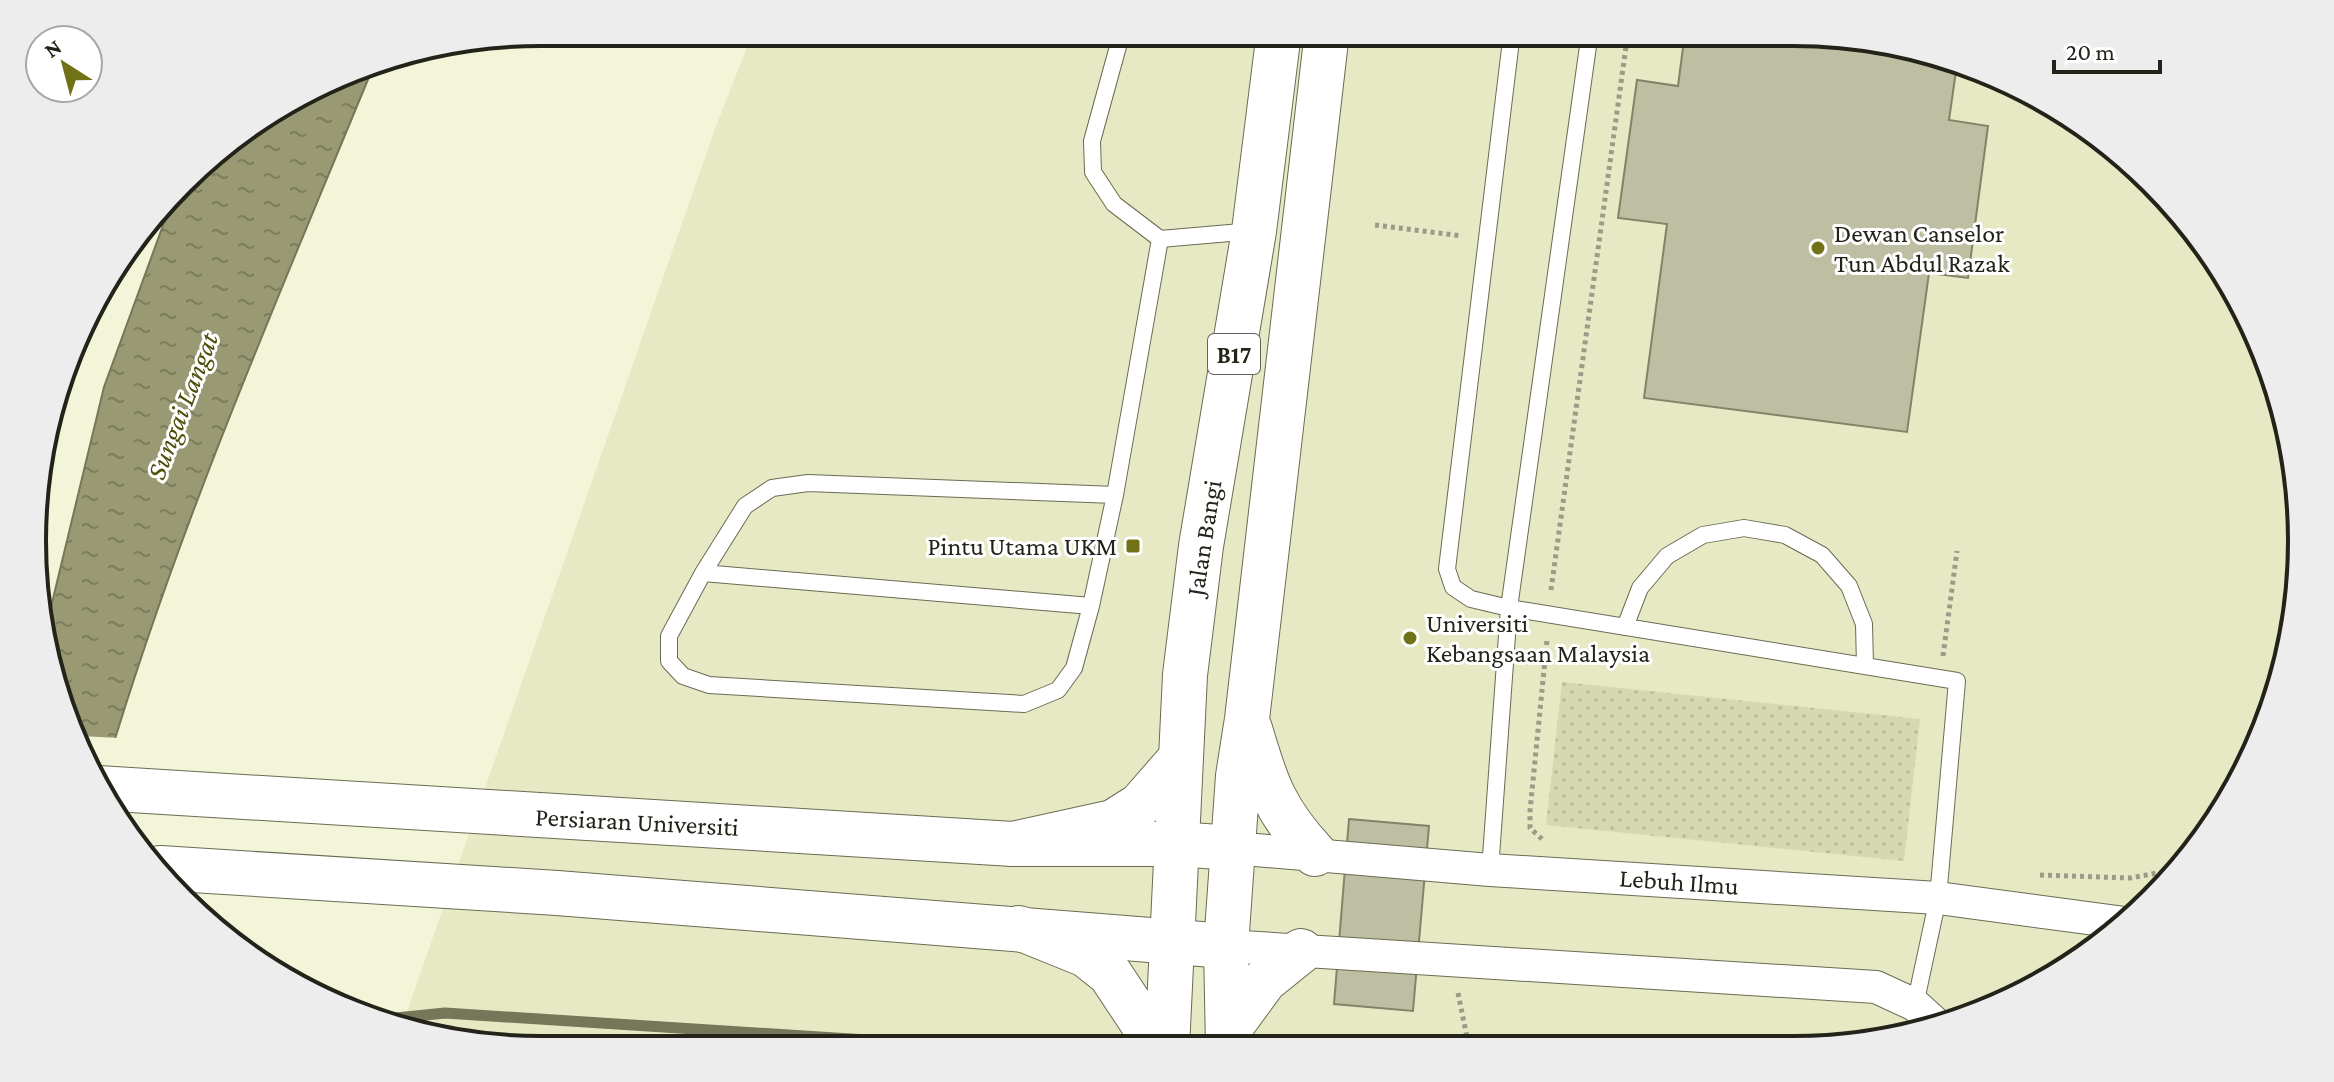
<svg xmlns="http://www.w3.org/2000/svg" width="2334" height="1082" font-family="'Crimson Pro',serif">
  <style>
    .built { fill: #e7e9c4 }
    .grass { fill: url(#grass-dots) }
    .water { fill: url(#water-ripples); stroke: #767658; stroke-width: 2 }
    .pier { fill: #f3f5d8 }
    .lines { fill: none; stroke-linecap: round; stroke-linejoin: round }
    .stream { stroke: #767658; stroke-width: 11 }
    .building { fill: #bdbea2; stroke: #828368; stroke-width: 2 }
    .lane-casing { stroke: #6a6b52; stroke-width: 18 }
    .street-casing { stroke: #6a6b52; stroke-width: 34 }
    .secondary-casing { stroke: #6a6b52; stroke-width: 46 }
    .primary-casing { stroke: #6a6b52; stroke-width: 46 }
    .path { stroke: #9a9c87; stroke-width: 5; stroke-dasharray: 4 4; stroke-linecap: butt }
    .lane { stroke: #fff; stroke-width: 16 }
    .street { stroke: #fff; stroke-width: 32 }
    .secondary { stroke: #fff; stroke-width: 44 }
    .primary { stroke: #fff; stroke-width: 44 }
    .poi-dot { fill: #717115; stroke: #fff; stroke-width: 3 }
    .labels { text-anchor: middle; dominant-baseline: central; stroke-width: 6; stroke-linejoin: round; paint-order: stroke }
    .shield { fill: #fff; stroke: #65655e; stroke-width: 2 }
    .shield-label { font-size: 24px; font-weight: bold; fill: #232319 }
    .poi-label { font-size: 26px; fill: #232319; stroke: #fff; text-anchor: start }
    .street-label { font-size: 26px; fill: #232319; stroke: #fff }
    .water-label { font-size: 28px; font-style: italic; fill: #4e4f08; stroke: #fff }
    .rim { fill: none; stroke: #232319; stroke-width: 4 }
  </style>
  <defs>
    <pattern id="grass-dots" width="8" height="8" patternUnits="userSpaceOnUse" patternTransform="scale(2)"><rect width="8" height="8" fill="#d6d8b2"/><path d="M2 2h.1M6 6h.1" fill="none" stroke="#b7b998" stroke-width="1.8" stroke-linecap="round"/></pattern>
    <pattern id="water-ripples" width="26" height="14" patternUnits="userSpaceOnUse" patternTransform="scale(2)"><rect width="26" height="14" fill="#999a73"/><path d="M2 4q2-2 4 0t4 0M15 11q2-2 4 0t4 0" fill="none" stroke="#7c7d5e"/></pattern>
  </defs>
  <rect width="100%" height="100%" fill="#f3f5d8"/>
  <path class="built" d="M753,32H1793L1987,71L2153,181L2263,346L2302,541L2263,735L2197,851L2103,945L1988,1011L1860,1046L541,1050L403,1023L716,126Z"/>
  <path class="grass" d="M1562,682L1920,719L1904,861L1546,825Z"/>
  <path class="water" d="M376,60C277,301 171,541 99,793L45,632L104,387L173,198L206,158Z"/>
  <path class="pier" d="M80,736L119,738L103,794L100,795Z"/>
  <g class="lines">
    <path class="stream" d="M386,1019L445,1013L991,1048"/>
  </g>
  <path class="building" d="M1685,32H1793L1957,64L1949,120L1988,126L1968,278L1929,273L1907,432L1644,398L1667,224L1618,218L1637,80L1678,86Z
    M1349,819L1429,826L1413,1011L1334,1004Z"/>
  <g class="lines">
    <defs>
      <path id="lane" d="M1122,32L1092,141L1093,172L1114,204L1160,239
        M1512,32L1447,569L1453,587L1471,599L1509,608L1590,32
        M1115,495L808,483L772,488L745,506L703,573L669,636V661L683,676L709,685L1024,704L1058,690L1074,668L1091,606L1115,495L1160,239L1253,231
        M703,573L1091,606
        M1625,627L1640,588L1667,556L1703,535L1744,528L1785,535L1822,555L1849,586L1864,624L1865,666
        M1490,870L1509,608L1957,681L1938,898L1915,1005"/>
      <path id="street" d="M1232,848L1490,870L1938,898L2125,923
        M1226,946L1876,987L1915,1005L1937,1025"/>
      <path id="secondary" d="M98,788L1013,844H1177L1232,848
        M160,868L557,893L1226,946"/>
      <path id="primary" d="M1250,729C1266,784 1275,811 1315,854
        M1013,844L1113,822L1140,805L1181,758
        M1019,928L1086,955L1110,974L1159,1048
        M1229,1029L1265,980L1301,951
        M1167,1048L1185,675L1201,546L1254,231L1279,32
        M1228,1048L1226,946L1238,776L1247,719L1327,32"/>
    </defs>
    <use href="#lane" class="lane-casing"/>
    <use href="#street" class="street-casing"/>
    <use href="#secondary" class="secondary-casing"/>
    <use href="#primary" class="primary-casing"/>
    <path class="path" d="M1375,225L1462,236
      M1551,590L1628,32
      M1943,656L1957,551
      M1542,839L1530,828V811L1547,640
      M2040,875L2130,878L2179,869
      M1458,993L1469,1047"/>
    <use href="#lane" class="lane"/>
    <use href="#street" class="street"/>
    <use href="#secondary" class="secondary"/>
    <use href="#primary" class="primary"/>
  </g>
  <g class="poi-dot">
    <circle cx="1818" cy="248" r="8"/>
    <rect x="1125" y="538" width="16" height="16" rx="4"/>
    <circle cx="1410" cy="638" r="8"/>
  </g>
  <g class="labels">
    <rect class="shield" x="1208" y="334" width="52" height="40" rx="6"/>
    <g class="shield-label">
      <text x="1234" y="354">B17</text>
    </g>
    <g class="poi-label">
      <text x="1834" y="233">Dewan Canselor<tspan x="1834" dy="30">Tun Abdul Razak</tspan></text>
      <text x="1117" y="546" text-anchor="end">Pintu Utama UKM</text>
      <text x="1426" y="623">Universiti<tspan x="1426" dy="30">Kebangsaan Malaysia</tspan></text>
    </g>
    <g class="street-label">
      <text transform="translate(1204 538) rotate(-81)">Jalan Bangi</text>
      <text transform="translate(637 822) rotate(3)">Persiaran Universiti</text>
      <text transform="translate(1679 882) rotate(4)">Lebuh Ilmu</text>
    </g>
    <g class="water-label">
      <text transform="translate(182 406) rotate(-69)">Sungai Langat</text>
    </g>
  </g>
  <path d="M0 0H2334V1082H0ZM541 46H1793A495 495 0 0 1 2288 541V541A495 495 0 0 1 1793 1036H541A495 495 0 0 1 46 541V541A495 495 0 0 1 541 46Z" fill="#ededed" fill-rule="evenodd"/>
  <path class="rim" d="M541 46H1793A495 495 0 0 1 2288 541V541A495 495 0 0 1 1793 1036H541A495 495 0 0 1 46 541V541A495 495 0 0 1 541 46Z"/>
  <g transform="translate(64 64) rotate(324)"><circle r="38" fill="#ffffff" stroke="#a7a7a3" stroke-width="2"/>
  <path d="M0-6L14 30L0 20L-14 30Z" fill="#717115"/>
  <text y="-12" font-size="22" font-weight="bold" text-anchor="middle" fill="#232319">N</text>
  </g>
  <path d="M2054 60v12h106v-12" fill="none" stroke="#232319" stroke-width="4"/>
  <text x="2066" y="60" font-size="24" fill="#232319" stroke="#ffffff" stroke-width="6" paint-order="stroke">20 m</text>
</svg>
